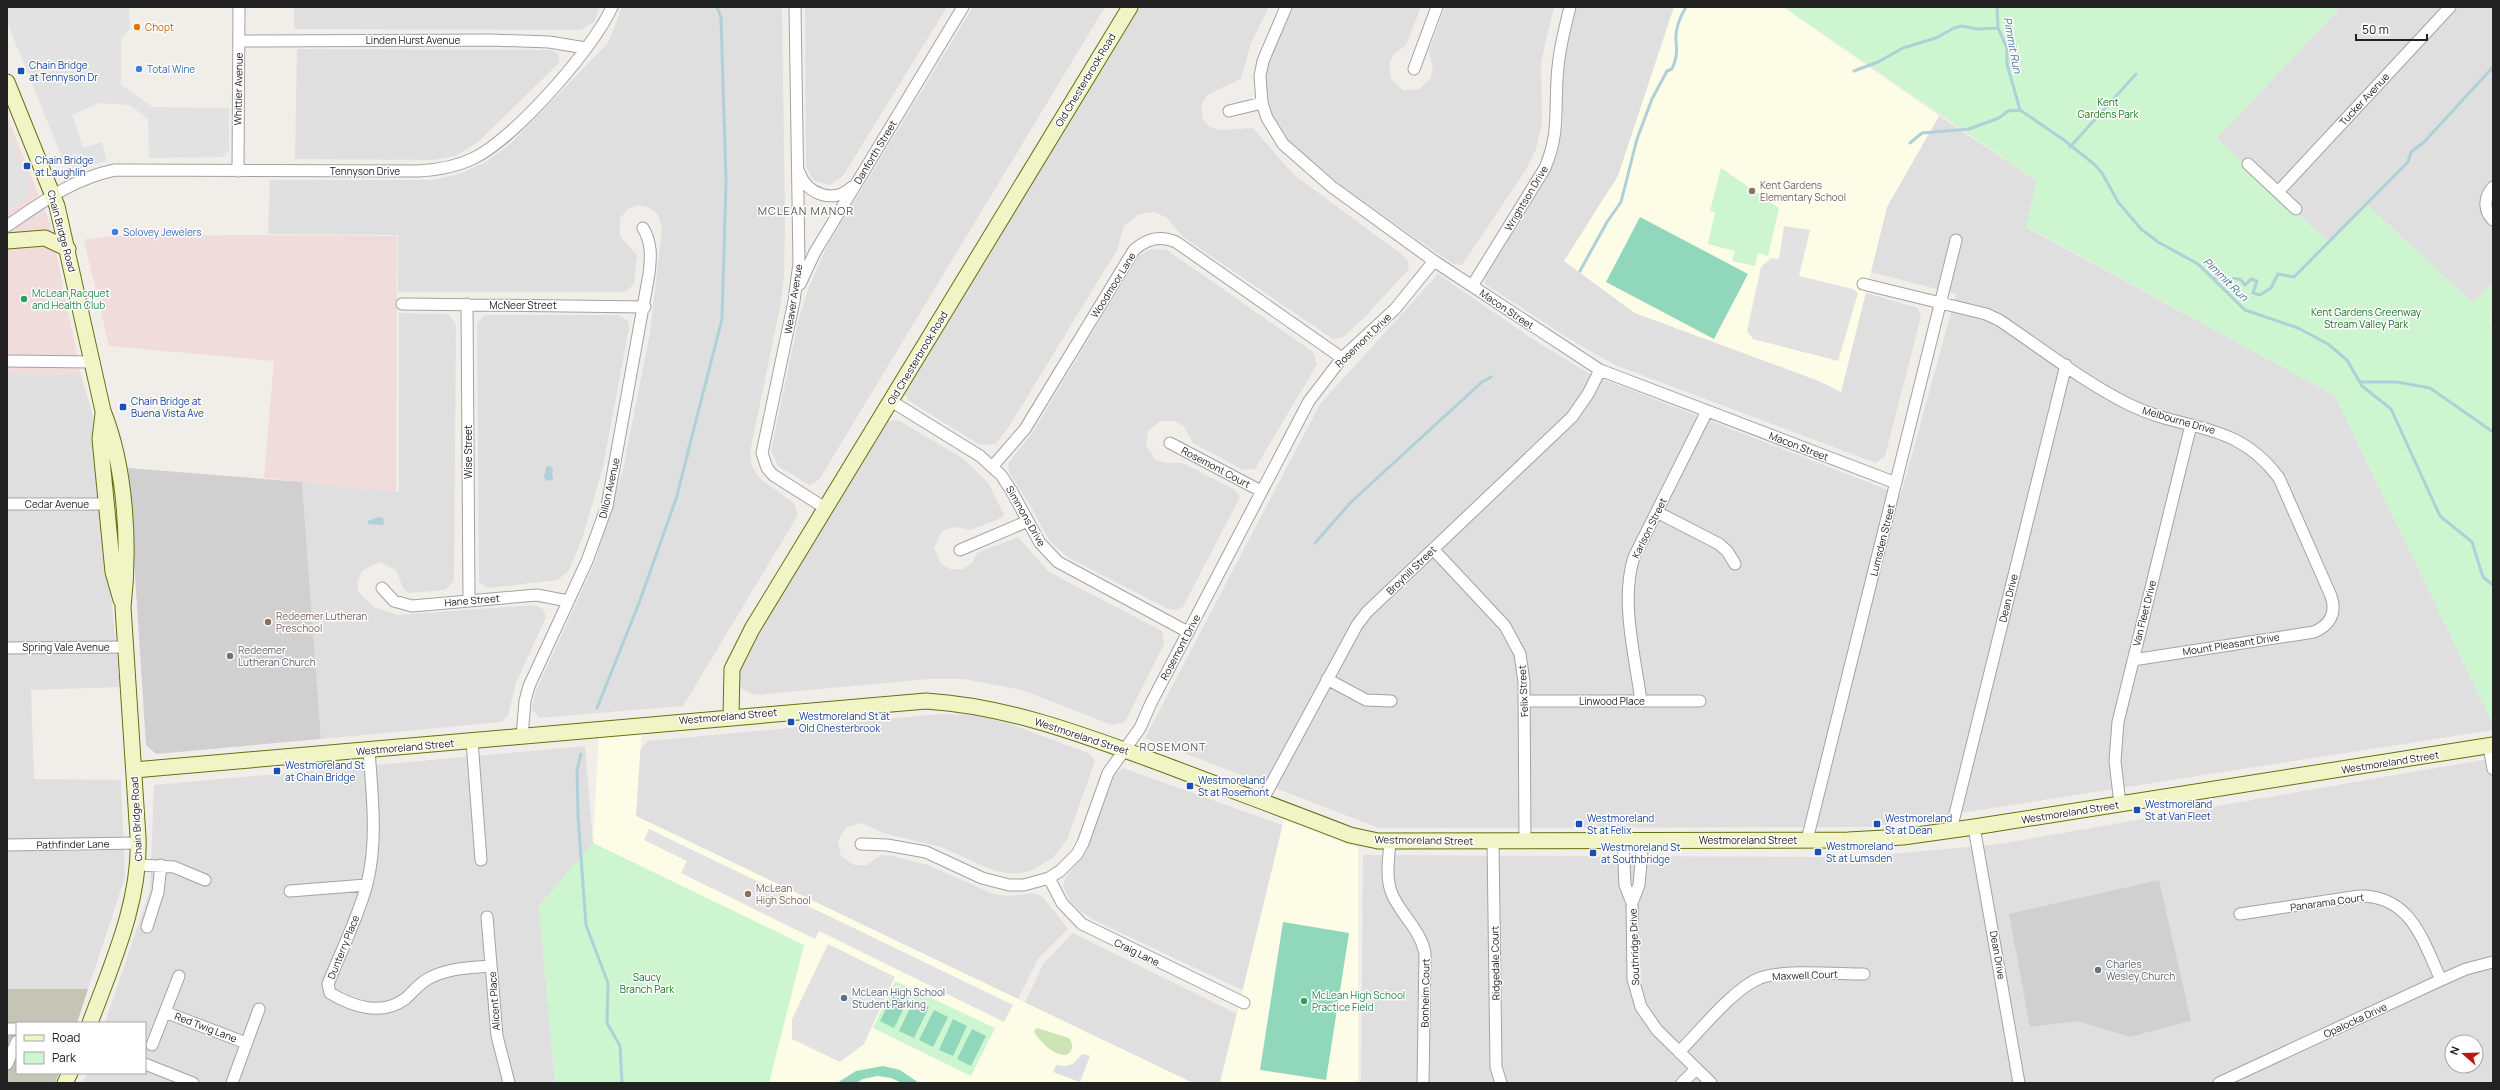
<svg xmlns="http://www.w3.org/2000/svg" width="2500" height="1090" font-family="Manrope,sans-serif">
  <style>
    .residential { fill: #e0dfdf; fill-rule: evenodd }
    .commercial { fill: #efdcdb }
    .education { fill: #fcfce7 }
    .religious { fill: #d0d0d0 }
    .construction { fill: #c5c5b6 }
    .grass { fill: #cde5b5 }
    .park { fill: #cdf5d0 }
    .pitch { fill: #90d7bc }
    .parking { fill: #e2e2e2 }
    .plaza { fill: #dedee7 }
    .water { fill: #afd0d9 }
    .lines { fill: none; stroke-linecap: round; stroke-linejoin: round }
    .stream { stroke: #afd0d9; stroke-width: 3 }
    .street-casing { stroke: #a3a3a3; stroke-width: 13 }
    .secondary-casing { stroke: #667011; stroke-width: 17 }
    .street { stroke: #fff; stroke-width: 11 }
    .secondary { stroke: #f1f4c4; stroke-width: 15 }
    .food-dot { fill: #e8710a; stroke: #fff; stroke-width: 1.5 }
    .shop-dot { fill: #3f7fe0; stroke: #fff; stroke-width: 1.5 }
    .transit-dot { fill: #1a4fb4; stroke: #fff; stroke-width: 1.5 }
    .education-dot { fill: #8d6e63; stroke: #fff; stroke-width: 1.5 }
    .leisure-dot { fill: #2e9e5b; stroke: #fff; stroke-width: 1.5 }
    .worship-dot { fill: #6b7280; stroke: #fff; stroke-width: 1.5 }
    .service-dot { fill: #5c6f8a; stroke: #fff; stroke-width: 1.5 }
    .labels { text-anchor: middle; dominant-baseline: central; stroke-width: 3; stroke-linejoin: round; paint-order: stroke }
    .food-label { font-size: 10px; fill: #c56008; stroke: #fff; text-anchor: start }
    .street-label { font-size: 10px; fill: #222; stroke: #fff }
    .transit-label { font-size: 10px; fill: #164399; stroke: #fff; text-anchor: start }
    .shop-label { font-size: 10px; fill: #366cbe; stroke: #fff; text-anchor: start }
    .park-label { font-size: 10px; fill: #187720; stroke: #fff }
    .education-label { font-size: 10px; fill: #785e54; stroke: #fff; text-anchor: start }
    .leisure-label { font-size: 10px; fill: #27864d; stroke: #fff; text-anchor: start }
    .worship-label { font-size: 10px; fill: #5b616d; stroke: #fff; text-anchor: start }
    .service-label { font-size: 10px; fill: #4e5e75; stroke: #fff; text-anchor: start }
    .water-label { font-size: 11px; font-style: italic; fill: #507599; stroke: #fff }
    .neighbourhood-label { font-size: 11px; letter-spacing: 1px; fill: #555; stroke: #fff }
  </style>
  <rect width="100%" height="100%" fill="#f1eee9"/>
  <path class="residential" d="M294,7H600L594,22L581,30L294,29Z
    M622,7H782L785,222L784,276L781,302L750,452L752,466L759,478L794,503L798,515L683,706L539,718L532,709L535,693L595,562L623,469L650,333L662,228L658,215L649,207L638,205L628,209L620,218V236L637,255L634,284L625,292H398V235L268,234L270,180H432L459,174L486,162L510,144L608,43Z
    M805,7H947L843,176L830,185L814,181L806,166Z
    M973,7H1105L819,480L809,485L778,466L771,451L798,322L809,287L828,244Z
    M1136,7H1269L1251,43L1241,79L1207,95L1201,106L1203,119L1209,126L1218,130L1253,128L1293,174L1405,257L1409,263L1408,270L1364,318L1343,337L1333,339L1183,237L1166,217L1154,212L1139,214L1124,226L1117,250L1008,428L995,444L980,445L908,400L905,394V387Z
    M1292,7H1421L1406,45L1394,54L1389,63L1391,79L1403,90L1419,89L1430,79L1433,68L1429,51L1445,7H1554L1541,62L1542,122L1536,149L1525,171L1462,265L1453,264L1349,192L1289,142L1270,112L1264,88L1266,63L1273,43L1290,15Z
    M1576,7H1674L1618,176L1564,261L1635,313L1819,381L1841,392L1866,293L1918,308L1921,317L1885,456L1876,463L1615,365L1571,340L1485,284V274L1545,180L1556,157L1563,124L1562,72L1567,39Z
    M2335,7H2493V282L2473,303L2365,203L2329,243L2217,138L2338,10Z
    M297,49L552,50L558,54L560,62L477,143L455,156L434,160L295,159Z
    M1939,116L2037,181L2026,227L2335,396L2493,724V730L1870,827L1379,828L1145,738L1320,404L1438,274L1534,340L1590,374L1901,495L1956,294L1871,272L1887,206Z
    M1151,249L1167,250L1313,352L1317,364L1255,469L1243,470L1193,443L1184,427L1175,421H1160L1148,431L1146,445L1155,459L1165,463H1183L1235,490L1240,497L1183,607L1176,610L1168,609L1069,558L1050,542L1030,505L1009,473L1008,463L1033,432L1138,256Z
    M399,313L448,314L456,324L454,581L445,590L409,593L403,588L396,570L379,562L362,571L357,583L359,593L374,607L397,615L534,605L543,609L546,617L516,683L508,715L501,722L321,739L302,482L399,492Z
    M484,315H619L628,321L629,328L603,467L583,536L569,570L558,580L488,588L479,582L477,325Z
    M7,373L81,375L94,419L120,687L31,690L34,779L121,780L125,877L88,989H7Z
    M898,420L964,459L988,483L1004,514L1001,518L971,530L954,527L942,531L934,548L941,564L950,569H963L972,563L977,553L1018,537L1049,572L1162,631L1164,644L1125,722L1112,725L1022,690L964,679H929L755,695L742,689L735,677L738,661L884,422Z
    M941,714L977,715L1011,724L1088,753L1095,761L1067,840L1053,858L1031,871L1014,874L995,871L941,847L883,833L862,823L846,827L838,841L841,856L854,865H867L881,855L892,856L928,865L993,894L1009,896L1033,893L1043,897L1068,929L1038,959L1018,999L636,816L640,750L648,741Z
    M585,746L593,843L539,906L555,1083H82L87,1073H145V1023H105L150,890L154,785Z
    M2493,758V1083H1361L1363,855L1859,857L1999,844ZM2077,1021H2191L2130,1037ZM2452,1042H2476V1066H2452Z
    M1123,768L1282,825L1255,960L1242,990L1096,921L1080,911L1069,899L1063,886L1066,877L1085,853L1115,774Z
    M1073,933L1237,1014L1220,1083H1193L1025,1003L1043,964Z"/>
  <path class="commercial" d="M7,116L50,223L81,375L7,373Z
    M248,235L397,236L396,492L264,478L274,361L109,346L84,240L113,236Z"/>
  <path class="education" d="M1674,7H1783L1939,116L1887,207L1841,392L1819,381L1635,313L1564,261L1618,176Z
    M642,726L636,816L1193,1083H769L803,945L593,843L599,731Z
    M1284,820L1358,848V1083H1220Z"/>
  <path class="religious" d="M128,468L302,482L321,739L156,754L146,745Z
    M2159,880L2191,1021L2130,1037L2077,1021L2030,1027L2009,914Z"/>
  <path class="construction" d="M7,989H88L77,1023H17V1073H59L55,1083H7Z"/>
  <path class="grass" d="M1037,1028L1069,1038C1074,1045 1073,1051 1066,1055C1055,1056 1038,1041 1034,1031Z"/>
  <path class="park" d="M1784,7H2335L2338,10L2217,138L2329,242L2365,203L2473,303L2493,282V315L2489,320L2493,324V724L2335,396L2026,226L2037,181Z
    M1721,168L1779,208L1768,256L1758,253L1755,266L1732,261L1735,251L1708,244L1715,212L1710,211Z
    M593,843L804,945L769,1083H555L539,906Z
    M895,981L995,1028L971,1076L873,1028Z"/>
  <path class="pitch" d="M1640,217L1748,274L1714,339L1606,282Z
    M1283,922L1349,933L1326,1080L1260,1070Z
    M895,991L909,998L894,1028L880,1021Z
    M914,1000L929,1007L914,1038L899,1031Z
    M934,1010L948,1017L933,1047L919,1040Z
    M953,1019L967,1026L953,1056L939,1050Z
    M972,1029L986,1036L971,1066L957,1059Z
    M883,1066L900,1070L919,1083H902L891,1078L877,1076L863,1079L856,1083H837L856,1071Z"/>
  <path class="parking" d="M7,7H129L130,29L121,38V85L153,107L229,108V151L223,157L149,158L148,119L130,105L99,103L72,115L83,148L102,142L107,161L79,169L65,165L7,22Z
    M7,129L31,188L26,199L7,207Z
    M1784,226L1810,230L1799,276L1853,289L1858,293L1838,361L1753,339L1747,331L1761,267L1771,258L1779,259Z
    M649,829L1013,1005L1004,1022L819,931L815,939L681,873L687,861L644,840Z
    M828,944L895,977L864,1044L840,1062L792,1039V1019Z"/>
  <path class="plaza" d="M1082,1054L1090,1056L1080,1082L1053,1072L1056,1065L1065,1066L1073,1064Z"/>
  <path class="water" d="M550,466L553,469L552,476L553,477V480L548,481L544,478L546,467Z
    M379,517L383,518L384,525L368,524V521Z"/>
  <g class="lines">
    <path class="stream" d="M1997,7L1998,28L2007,48V64L2020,110L2064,140L2095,165L2102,173L2118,202L2141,229L2158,242L2198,264L2245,310L2298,328L2328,344L2347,360L2362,386L2391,409L2440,516L2472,542L2483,577L2493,585
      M1854,71L1878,62L1903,48L1936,38L1954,28L1962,26L1977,29L1998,28
      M1910,143L1922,133L1969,129L1999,118L2008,111L2020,110
      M2070,147L2136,74
      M1580,271L1607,222L1621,202L1637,139L1652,99L1667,71L1672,69C1677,58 1677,52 1676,41C1675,29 1680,17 1686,7
      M2214,278L2240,279L2245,285L2251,279L2257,281L2253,293L2260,295L2271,288L2278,274L2294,277L2408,162L2411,152L2424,142L2493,67
      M2360,382H2397L2430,388L2493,432
      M1315,543L1351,502L1482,382L1491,377
      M597,708L639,603L676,499L722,319L726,182L721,17L717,7
      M581,754L577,770L578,816L586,925L608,983L607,1023L620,1046L622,1083"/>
    <defs>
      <path id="street" d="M795,7L799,263L794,301L762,453L767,468L773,475L825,508
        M1286,7L1263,61L1260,76L1262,103L1267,118L1283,144L1332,187L1434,261L1600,370L1896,483
        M239,41L490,40L549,42L586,48
        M1414,69L1437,7
        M1229,111L1262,103
        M2248,164L2296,209
        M238,171L239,7
        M799,172C807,195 834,204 852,187
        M2493,187C2484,197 2483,210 2493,220
        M2278,192L2450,7
        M7,226C41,203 74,178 115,170L418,171C437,170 456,167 474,158C514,139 594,48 612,7
        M800,284L815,252L963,7
        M1863,284L1986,314L1999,320C2041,348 2082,381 2128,404C2186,433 2235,419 2279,478L2331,596C2337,613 2330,625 2314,632L2133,660
        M1472,286L1545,168C1559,134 1555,115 1557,80C1558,55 1564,31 1570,7
        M402,304L645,307
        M467,304L469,601
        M7,361L94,362
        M891,401L980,456L1001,475L1011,490L1040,543L1058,562L1188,632
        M1170,443L1261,491
        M992,467L1025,429L1134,250C1146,239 1160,235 1176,242L1342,358
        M7,504H108
        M1657,512L1719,544L1727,551L1735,564
        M1433,549L1505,626L1520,654L1524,682L1525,841
        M960,550L1028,521
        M382,588L394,601L412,606L537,595L568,601
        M7,648L125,647
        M1327,679L1366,700L1391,701
        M1524,701H1700
        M1641,701C1635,656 1620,600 1634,557L1707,411
        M522,736L525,701L529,686L587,561L607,506L649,274C651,257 652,243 643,228
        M472,741L481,860
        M2489,746L2493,769
        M369,750C372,794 378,841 367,884C358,918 341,951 328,984L330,993C353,1007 382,1016 405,999C412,993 418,985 426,980C445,968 469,968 491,966
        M1262,801L1357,625L1367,612L1572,417L1588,394L1600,370
        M2120,804L2115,761L2118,722L2191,425
        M1974,827L2019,1083
        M1951,830L2066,365
        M1623,840L1625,885L1632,903L1633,979L1641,1007L1657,1030L1711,1083
        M1807,840L1956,240
        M1390,841C1389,858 1385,877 1392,894C1401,915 1420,929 1425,953L1423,1083
        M1493,841L1496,1067L1501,1083
        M861,844L887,845L926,852L982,878L1009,885H1024L1049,878L1060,871L1077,854L1083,843L1108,773L1140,728L1151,703L1309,401L1342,358L1395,309L1434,261
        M7,845L139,843
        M139,865L174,867L205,880
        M1049,878L1062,903L1082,924L1244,1003
        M290,891L366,885
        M1632,903L1639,885L1643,840
        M2240,914L2359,896C2411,895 2423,941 2441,980
        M487,917L497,1036L509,1083
        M147,927L158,892L161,865
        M165,1012L246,1043
        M7,1029H17
        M152,1045L179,976
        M1679,1052C1700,1031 1734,988 1760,978C1786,969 1836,974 1864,974
        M7,1064L17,1041
        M145,1064L193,1083
        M232,1083L259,1009
        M1682,1083L1696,1069
        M2219,1083L2441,980L2466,969L2493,962"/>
      <path id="secondary" d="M7,82L57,206L103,411C126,468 130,546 123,607L138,837C141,900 112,964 90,1023
        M7,241L45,238L68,249
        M103,414L100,439L113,572L121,600
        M731,716L732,669L752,629L1130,7
        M134,770L926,701C1007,706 1084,735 1160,763C1223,787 1286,810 1350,835L1378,841L1848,840L1903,837L1974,827L2493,745
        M65,1083L70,1073"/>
    </defs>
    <use href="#street" class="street-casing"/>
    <use href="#secondary" class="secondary-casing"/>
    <use href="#street" class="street"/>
    <use href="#secondary" class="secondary"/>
  </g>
  <circle class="food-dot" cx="137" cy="27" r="4"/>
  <g class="shop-dot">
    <circle cx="139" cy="69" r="4"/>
    <circle cx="115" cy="232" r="4"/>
  </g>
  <g class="transit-dot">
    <rect x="17" y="67" width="8" height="8" rx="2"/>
    <rect x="23" y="162" width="8" height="8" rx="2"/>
    <rect x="119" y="403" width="8" height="8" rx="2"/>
    <rect x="787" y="718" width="8" height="8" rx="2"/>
    <rect x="273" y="767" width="8" height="8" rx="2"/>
    <rect x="1186" y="782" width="8" height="8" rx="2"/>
    <rect x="2133" y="806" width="8" height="8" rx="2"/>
    <rect x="1575" y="820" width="8" height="8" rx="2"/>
    <rect x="1873" y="820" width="8" height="8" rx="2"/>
    <rect x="1814" y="848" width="8" height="8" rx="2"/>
    <rect x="1589" y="849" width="8" height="8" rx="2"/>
  </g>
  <g class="education-dot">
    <circle cx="1752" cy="191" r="4"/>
    <circle cx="268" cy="622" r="4"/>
    <circle cx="748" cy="894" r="4"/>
  </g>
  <g class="leisure-dot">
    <circle cx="24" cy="299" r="4"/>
    <circle cx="1304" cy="1001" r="4"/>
  </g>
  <g class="worship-dot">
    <circle cx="230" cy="656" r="4"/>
    <circle cx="2098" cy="970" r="4"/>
  </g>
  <circle class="service-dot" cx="844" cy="998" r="4"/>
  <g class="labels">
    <g class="food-label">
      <text x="145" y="27">Chopt</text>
    </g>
    <g class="street-label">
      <text x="413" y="40">Linden Hurst Avenue</text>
      <text transform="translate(1085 80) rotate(-59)">Old Chesterbrook Road</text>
      <text transform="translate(238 89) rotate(-89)">Whittier Avenue</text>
      <text transform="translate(2364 99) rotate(-47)">Tucker Avenue</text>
      <text transform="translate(875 152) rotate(-59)">Danforth Street</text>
      <text x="365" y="171">Tennyson Drive</text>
      <text transform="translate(1526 198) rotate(-59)">Wrightson Drive</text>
      <text transform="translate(62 231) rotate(75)">Chain Bridge Road</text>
      <text transform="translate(1113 285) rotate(-58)">Woodmoor Lane</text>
      <text transform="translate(793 299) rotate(-81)">Weaver Avenue</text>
      <text x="523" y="305">McNeer Street</text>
      <text transform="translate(1507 309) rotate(34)">Macon Street</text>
      <text transform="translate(1363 340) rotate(-44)">Rosemont Drive</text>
      <text transform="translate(917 358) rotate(-59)">Old Chesterbrook Road</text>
      <text transform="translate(2179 420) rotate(16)">Melbourne Drive</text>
      <text transform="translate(1799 446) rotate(21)">Macon Street</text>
      <text transform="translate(468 452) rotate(-90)">Wise Street</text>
      <text transform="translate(1216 467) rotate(28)">Rosemont Court</text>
      <text transform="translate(609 488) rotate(-77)">Dillon Avenue</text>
      <text x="57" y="504">Cedar Avenue</text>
      <text transform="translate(1026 516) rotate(60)">Simmons Drive</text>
      <text transform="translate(1649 528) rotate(-64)">Karlson Street</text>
      <text transform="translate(1882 540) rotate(-76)">Lumsden Street</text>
      <text transform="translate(1411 570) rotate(-44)">Broyhill Street</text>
      <text transform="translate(2008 598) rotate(-76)">Dean Drive</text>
      <text transform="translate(472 600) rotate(-5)">Hane Street</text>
      <text transform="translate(2144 613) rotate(-76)">Van Fleet Drive</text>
      <text transform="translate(2231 644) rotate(-9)">Mount Pleasant Drive</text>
      <text x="66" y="647">Spring Vale Avenue</text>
      <text transform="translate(1180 647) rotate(-62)">Rosemont Drive</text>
      <text transform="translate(1523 691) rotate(-93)">Felix Street</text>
      <text x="1612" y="701">Linwood Place</text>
      <text transform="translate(728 716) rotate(-5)">Westmoreland Street</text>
      <text transform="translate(1082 736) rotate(18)">Westmoreland Street</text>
      <text transform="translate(405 747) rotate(-5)">Westmoreland Street</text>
      <text transform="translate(2390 762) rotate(-9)">Westmoreland Street</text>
      <text transform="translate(2070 812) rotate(-9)">Westmoreland Street</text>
      <text transform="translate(136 819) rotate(-93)">Chain Bridge Road</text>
      <text transform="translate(1424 840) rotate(1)">Westmoreland Street</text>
      <text x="1748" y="840">Westmoreland Street</text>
      <text transform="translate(73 844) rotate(-1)">Pathfinder Lane</text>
      <text transform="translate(2327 902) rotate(-8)">Panarama Court</text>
      <text transform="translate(343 947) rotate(-68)">Dunterry Place</text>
      <text transform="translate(1634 947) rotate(-92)">Southridge Drive</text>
      <text transform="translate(1137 952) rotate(26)">Craig Lane</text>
      <text transform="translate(1998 955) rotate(80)">Dean Drive</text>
      <text transform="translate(1495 963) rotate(-91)">Ridgedale Court</text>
      <text transform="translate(1805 975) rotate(-2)">Maxwell Court</text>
      <text transform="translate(1425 993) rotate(-89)">Bonheim Court</text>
      <text transform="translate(494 1001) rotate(-94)">Alicent Place</text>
      <text transform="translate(2355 1020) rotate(-25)">Opalocka Drive</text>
      <text transform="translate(206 1027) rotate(21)">Red Twig Lane</text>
    </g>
    <g class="transit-label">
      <text x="29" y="65">Chain Bridge<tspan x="29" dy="12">at Tennyson Dr</tspan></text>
      <text x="35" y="160">Chain Bridge<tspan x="35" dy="12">at Laughlin</tspan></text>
      <text x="131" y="401">Chain Bridge at<tspan x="131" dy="12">Buena Vista Ave</tspan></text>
      <text x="799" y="716">Westmoreland St at<tspan x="799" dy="12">Old Chesterbrook</tspan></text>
      <text x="285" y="765">Westmoreland St<tspan x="285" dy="12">at Chain Bridge</tspan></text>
      <text x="1198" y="780">Westmoreland<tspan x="1198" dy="12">St at Rosemont</tspan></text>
      <text x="2145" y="804">Westmoreland<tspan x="2145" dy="12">St at Van Fleet</tspan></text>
      <text x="1587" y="818">Westmoreland<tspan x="1587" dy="12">St at Felix</tspan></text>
      <text x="1885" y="818">Westmoreland<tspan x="1885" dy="12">St at Dean</tspan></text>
      <text x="1826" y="846">Westmoreland<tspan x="1826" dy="12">St at Lumsden</tspan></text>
      <text x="1601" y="847">Westmoreland St<tspan x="1601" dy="12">at Southbridge</tspan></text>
    </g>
    <g class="shop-label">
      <text x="147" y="69">Total Wine</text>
      <text x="123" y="232">Solovey Jewelers</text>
    </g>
    <g class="park-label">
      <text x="2108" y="102">Kent<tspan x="2108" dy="12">Gardens Park</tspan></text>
      <text x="2366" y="312">Kent Gardens Greenway<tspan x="2366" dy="12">Stream Valley Park</tspan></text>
      <text x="647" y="977">Saucy<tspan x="647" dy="12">Branch Park</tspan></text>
    </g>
    <g class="education-label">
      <text x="1760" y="185">Kent Gardens<tspan x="1760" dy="12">Elementary School</tspan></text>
      <text x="276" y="616">Redeemer Lutheran<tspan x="276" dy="12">Preschool</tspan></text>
      <text x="756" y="888">McLean<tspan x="756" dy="12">High School</tspan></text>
    </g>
    <g class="leisure-label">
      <text x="32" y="293">McLean Racquet<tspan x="32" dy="12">and Health Club</tspan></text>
      <text x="1312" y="995">McLean High School<tspan x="1312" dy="12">Practice Field</tspan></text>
    </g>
    <g class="worship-label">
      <text x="238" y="650">Redeemer<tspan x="238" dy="12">Lutheran Church</tspan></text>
      <text x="2106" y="964">Charles<tspan x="2106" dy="12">Wesley Church</tspan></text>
    </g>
    <g class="service-label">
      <text x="852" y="992">McLean High School<tspan x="852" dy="12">Student Parking</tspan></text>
    </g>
    <g class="water-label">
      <text transform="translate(2013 45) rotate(79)">Pimmit Run</text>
      <text transform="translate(2226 279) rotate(44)">Pimmit Run</text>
    </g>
    <g class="neighbourhood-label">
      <text x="806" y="210">MCLEAN MANOR</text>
      <text x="1173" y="746">ROSEMONT</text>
    </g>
  </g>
  <rect width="2500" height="1090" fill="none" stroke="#222222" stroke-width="16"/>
  <rect x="16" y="1022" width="130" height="52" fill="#ffffff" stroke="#a7a7a7"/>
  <rect x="24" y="1035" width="20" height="6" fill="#f1f4c4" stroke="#a7a7a7"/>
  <text x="52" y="1042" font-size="12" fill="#222222">Road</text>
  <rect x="24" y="1052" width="20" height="12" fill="#cdf5d0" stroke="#a7a7a7"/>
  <text x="52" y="1062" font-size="12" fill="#222222">Park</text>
  <g transform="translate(2464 1054) rotate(290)"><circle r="19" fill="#ffffff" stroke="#a7a7a7"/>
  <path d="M0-3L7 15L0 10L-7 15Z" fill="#be1616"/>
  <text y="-6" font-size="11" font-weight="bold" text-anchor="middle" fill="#222222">N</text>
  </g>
  <path d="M2356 34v6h71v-6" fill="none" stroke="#222222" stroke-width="2"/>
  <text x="2362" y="34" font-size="12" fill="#222222" stroke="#ffffff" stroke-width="3" paint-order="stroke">50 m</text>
</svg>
